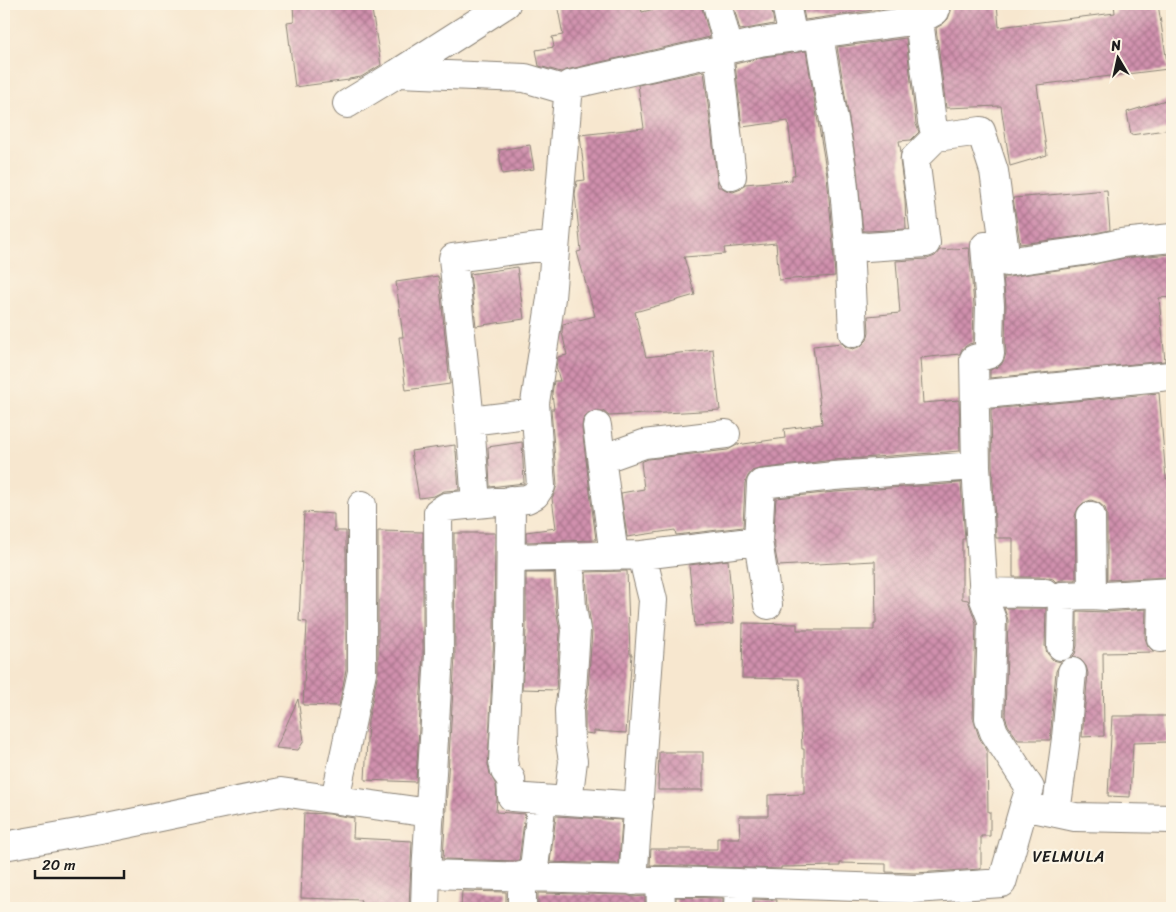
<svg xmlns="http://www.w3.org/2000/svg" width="1176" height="912" font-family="Sriracha,sans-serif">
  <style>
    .building { fill: url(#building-cross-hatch) }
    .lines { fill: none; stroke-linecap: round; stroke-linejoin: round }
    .street-casing { stroke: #8a8276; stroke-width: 30 }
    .street { stroke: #fff; stroke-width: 28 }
    .labels { text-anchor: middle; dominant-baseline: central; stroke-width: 4.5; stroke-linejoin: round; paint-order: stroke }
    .quarter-label { font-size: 16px; letter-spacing: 1px; fill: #1c1c1c; stroke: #fcf5e5 }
  </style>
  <defs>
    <pattern id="building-cross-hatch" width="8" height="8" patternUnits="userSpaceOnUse" patternTransform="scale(1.25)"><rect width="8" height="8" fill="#d090ad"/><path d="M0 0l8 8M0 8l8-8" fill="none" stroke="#a8758c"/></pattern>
  </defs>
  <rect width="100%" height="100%" fill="#fcf5e5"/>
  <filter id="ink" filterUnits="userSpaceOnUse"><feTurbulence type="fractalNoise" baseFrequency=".02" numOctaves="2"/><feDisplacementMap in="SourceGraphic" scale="10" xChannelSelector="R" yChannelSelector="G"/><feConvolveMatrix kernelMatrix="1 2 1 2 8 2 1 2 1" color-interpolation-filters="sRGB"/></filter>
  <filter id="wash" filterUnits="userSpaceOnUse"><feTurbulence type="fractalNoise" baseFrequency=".0096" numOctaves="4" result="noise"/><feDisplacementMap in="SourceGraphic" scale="20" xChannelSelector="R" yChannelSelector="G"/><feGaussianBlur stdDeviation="1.12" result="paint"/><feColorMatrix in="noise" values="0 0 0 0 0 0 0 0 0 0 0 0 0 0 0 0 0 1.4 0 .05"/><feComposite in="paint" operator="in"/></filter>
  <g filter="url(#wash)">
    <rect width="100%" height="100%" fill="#f7e7cf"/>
    <g id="blocks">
      <path class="building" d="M293,4H371L381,65L361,77L349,79V80L295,87L287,23L294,22Z
        M557,4H640L642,12L675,4H702V8L710,37L566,70L561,72L539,66L536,50L554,47L552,37L563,35Z
        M733,4H771L774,24L740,30Z
        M802,4H916L805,20Z
        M951,4H997L999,27L1115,13L1114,4H1158L1168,69L1037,85L1047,155L1010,166L1001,106L946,108L936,28L943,24L948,19L951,11Z
        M906,38L916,124L919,132L911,140L899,141L901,152L900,160L905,199L906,229L868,231H863L856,161L837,47Z
        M806,51L827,175L833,245L835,276L779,280L776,243L724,248L725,254L684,257L695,295L635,312L646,357L713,349L720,410L609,416L603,411H595L588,413L583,420L582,428L596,540L526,542V532L556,528L552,498L554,494L557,485L551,409H554L552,394L554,381H560L556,367L558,357L567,355L562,332L563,324L595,316L577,252L581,251L575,194L577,181L585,180L580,135L644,128L638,85L704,71L718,187H721L726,190L733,192L741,189L745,184L792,180V175H795L788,121L742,127L735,64L763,57Z
        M1172,98V129L1131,135L1127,112Z
        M530,145L534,169L502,174L499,150Z
        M1107,190L1110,230L1081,236L1020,244L1013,198Z
        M969,248L974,305L973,343L969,344L962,349L960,354L920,358L923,403L959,400L960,451L833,460L759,469L752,471L748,476L745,483L743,527L676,535L675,530L627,537L621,493L644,489L641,462L648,459L728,450L737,445L785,438L784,429L822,424L813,346L842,343L846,347L853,349L861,346L867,340L869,332L868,316L900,313L896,261L927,259L935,256L940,250Z
        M1172,254V297L1159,298L1165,361L990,378V370L1001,365L1004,360L1006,353L1005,342L1006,305L1003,277H1008L1086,266L1124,258Z
        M517,267L524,319L476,326L470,274Z
        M438,276V278H439L450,384L406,390L399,337H403L396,282Z
        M1159,393L1166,479L1172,478V577L1107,580V515L1105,508L1099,503L1091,500L1083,503L1078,508L1075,516L1076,580H1061L1056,582L1053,579L1045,577H1013V538H996L992,465L991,409Z
        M522,442L524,483L490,487L488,447Z
        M455,445V451H456L459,490L444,491L434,496L419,498L411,451Z
        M961,483L965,539H962V599L968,600L976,623L973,718L979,737L987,750L988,812H990V836H981V869L915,873L886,872V864L840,863V866L781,867V869L650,865L651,849H717V838H740L739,816H768V795L804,794V749H802L799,679L742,678L743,623L797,624V630H874V624H876L875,561L778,566L775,550L774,529L776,498L835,492Z
        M304,512L334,514V531H346V670L339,706L303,705L307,622L299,621Z
        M378,531L423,532V655L416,782L365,780L368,721L378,672Z
        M454,533H495L494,631L488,764L490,774L496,785L497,800L496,812L525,814L519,861L443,859L455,656Z
        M728,560L734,623L695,626L689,565Z
        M627,571L630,654H632L626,733L594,731V734L585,733V711L588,691L592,631L588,606L586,572Z
        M526,573H554L556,609L560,631L556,690L522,689L526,631Z
        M1004,608H1046L1045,646L1047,653L1053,660L1061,662L1056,671L1050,740H1018L1008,725L1005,716L1008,620Z
        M1146,609L1145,638L1148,646L1154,652L1103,653L1104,736L1082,737L1088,673L1086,666L1081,660L1072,657L1075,654L1077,646V611L1107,612Z
        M298,699L304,741L298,750L276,748Z
        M1112,716H1168V742L1133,743L1130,797L1108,796Z
        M659,752H703V790H658Z
        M304,813L329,814L354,818L353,838L412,841L409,908H360L361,900L301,898Z
        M556,816L622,820L619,864L550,862Z
        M462,891L506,892V908H461Z
        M538,893L628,895L632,897L645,896V908H598V904L545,905V908H538Z
        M676,897L723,898V908H676Z
        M754,899L777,900L776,908H754Z"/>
    </g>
  </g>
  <g filter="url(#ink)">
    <use href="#blocks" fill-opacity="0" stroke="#8a8276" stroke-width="1"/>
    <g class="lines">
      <defs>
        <path id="street" d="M717,4L729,49
          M786,4L793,38
          M935,4V11L919,20L932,122L936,137L981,131L994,171L1004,245L985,246L990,305L989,342L990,354L974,359L976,466L984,599L992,620L989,718L994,732L1030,788L1024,806
          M819,34C825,77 835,120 841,163C845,190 846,217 849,244L867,247L926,243L915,158L936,137
          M718,52L732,176
          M398,73L525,78L569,91
          M347,104L398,73L506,4
          M849,244L853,333
          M1004,245L1006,262L1084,251L1122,243L1172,238
          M975,395L1170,376
          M535,413L470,421L453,258L555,245
          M470,421L476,504
          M597,426L614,556
          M602,459L644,444L726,434
          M511,500L510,631L503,761L505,771L511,779L512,797L639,806
          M1091,516L1092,595L1106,596L1172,592
          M758,541L768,605
          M511,558L642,555
          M984,592L1045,593
          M1161,638L1162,593
          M1061,646L1062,596L1092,595
          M335,799L362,672V505
          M568,801L573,761L570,742L569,710L572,690L576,630L572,608L569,557
          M1056,813L1066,738L1072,672
          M4,846L112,827L281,792L430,813
          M426,874L739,883L915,889L1002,883L1024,806L1075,817L1172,819
          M533,877L542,799
          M633,881L653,600L642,555L758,541L761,484L834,476L976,466
          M660,881L661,908
          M425,908L426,874L439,655L438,512L446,507L527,499L535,495L541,486L535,403L551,298L569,85L760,42L919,20
          M522,908V876
          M738,908L739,883"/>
      </defs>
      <use href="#street" class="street-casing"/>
      <use href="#street" class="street"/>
    </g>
  </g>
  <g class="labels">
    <g class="quarter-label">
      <text x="1069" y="856">VELMULA</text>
    </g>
  </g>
  <rect width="1176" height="912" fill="none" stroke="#fcf5e5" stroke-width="20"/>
  <g transform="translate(1118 58) rotate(351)" stroke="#fcf5e5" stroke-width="4" paint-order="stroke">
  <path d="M0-4L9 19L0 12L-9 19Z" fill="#1c1c1c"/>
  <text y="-8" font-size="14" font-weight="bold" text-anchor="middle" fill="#1c1c1c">N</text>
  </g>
  <path d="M35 870v8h89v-8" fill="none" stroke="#1c1c1c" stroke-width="2.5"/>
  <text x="42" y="870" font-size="15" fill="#1c1c1c" stroke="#fcf5e5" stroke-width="4" paint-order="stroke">20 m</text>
</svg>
